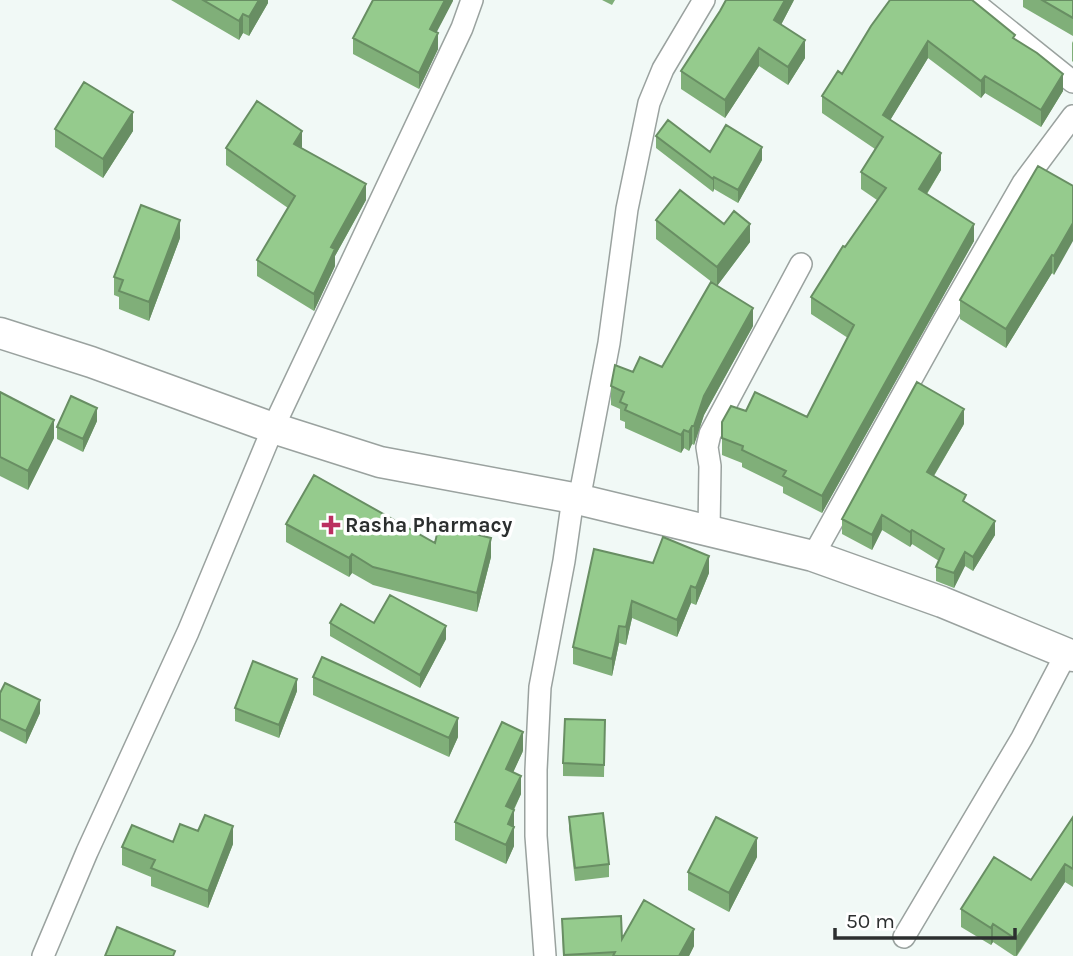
<svg xmlns="http://www.w3.org/2000/svg" width="1073" height="956" font-family="Karla,sans-serif">
  <style>
    .lines { fill: none; stroke-linecap: round; stroke-linejoin: round }
    .minor-casing { stroke: #9aa29f; stroke-width: 24 }
    .secondary-casing { stroke: #9aa29f; stroke-width: 33 }
    .minor { stroke: #fff; stroke-width: 21 }
    .secondary { stroke: #fff; stroke-width: 30 }
    .wall { fill: #80af79 }
    .shaded-wall { fill: #688e63 }
    .building { fill: #95cb8d; stroke: #688e63; stroke-width: 2 }
    .poi-dot { fill: #bb2e60; stroke: #fff; stroke-width: 2.5 }
    .labels { text-anchor: middle; dominant-baseline: central; stroke-width: 7; stroke-linejoin: round; paint-order: stroke }
    .poi-label { font-size: 21px; font-weight: bold; fill: #2c2f2f; stroke: #fff; text-anchor: start }
  </style>
  <rect width="100%" height="100%" fill="#f1f9f6"/>
  <g class="lines">
    <defs>
      <path id="minor" d="M971,0L1073,82
        M579,500L609,343L627,209L649,103L663,69L704,0
        M709,531L710,466L707,447L710,434L801,264
        M813,556L943,322L1023,183L1073,116
        M904,937L1022,738L1067,652
        M43,956L87,852L188,632L273,428L462,28L472,0
        M545,956L536,836V770L540,687L564,561L573,498"/>
      <path id="secondary" d="M0,333L91,362L273,428L380,462L573,498L813,556L942,602L1073,656"/>
    </defs>
    <use href="#minor" class="minor-casing"/>
    <use href="#secondary" class="secondary-casing"/>
    <use href="#minor" class="minor"/>
    <use href="#secondary" class="secondary"/>
  </g>
  <path class="wall" d="M171,0H268V3L249,36L243,33L239,40Z
    M453,0L436,32L438,49L419,89L353,54V38Z
    M602,0H615L612,5Z
    M794,0L781,25L805,58L788,85L759,66L725,118L681,89V71Z
    M1023,0H1073V36L1023,7Z
    M871,26L1015,39L1063,91L1041,127L985,93L981,98L928,58L890,120L941,170L927,194L974,241L822,513L783,493V487L742,467V463L722,455V438L746,411L807,417L848,338L811,314V297L877,200L861,189V172L875,149L822,113V96L842,74Z
    M1073,41V62L1072,61V43Z
    M55,129L133,131L103,178L55,147Z
    M656,136L710,152L762,160L738,203L714,189L713,192L656,148Z
    M226,148H302L366,200L335,256V266L314,311L257,276V260L288,208L226,165Z
    M1073,186L1054,275L1052,273L1006,348L960,319V300Z
    M656,220L724,224L750,242L717,286L656,239Z
    M180,238L149,321L119,309V297L114,295V277Z
    M753,326L704,415L694,445L692,444L689,451L684,448L681,453L625,428V422L620,420V409L611,405V386L633,372L662,367Z
    M0,392L54,438L28,490L0,476Z
    M97,421L83,452L57,439V427Z
    M964,424L934,476L966,503L995,535L973,571L965,566L954,588L936,581V567L939,561L912,544L910,547L882,530L872,550L842,534V519Z
    M286,524L435,543L491,557L477,612L373,585L352,573L349,577L286,542Z
    M653,563L709,573L696,605L691,603L677,637L632,618L626,645L619,643L612,676L573,664V647Z
    M330,623H374L446,639L420,688L330,636Z
    M313,677L458,737L449,757L313,695Z
    M297,691L279,738L235,721V708Z
    M0,693L40,713L26,744L0,731Z
    M605,720L604,777L563,776V763Z
    M523,751L513,772L521,794L514,810V846L506,864L455,840V822Z
    M569,817L609,864V877L575,881L569,829Z
    M1073,817V887L1065,882L1017,956H1014L993,942L991,945L961,927V909L1031,880Z
    M173,842L233,844L208,908L151,886V877L122,865V847Z
    M757,857L729,912L688,890V872Z
    M562,919L622,939L694,946L689,956H563Z"/>
  <path class="shaded-wall" d="M259,0H268V3L249,36V17Z
    M445,0H453V1L430,45V29Z
    M785,0H794L774,38V20Z
    M243,14V33L239,40V21Z
    M438,33V49L419,89V73Z
    M805,40V58L788,85V67Z
    M928,41V58L883,132V115Z
    M759,48V66L725,118V100Z
    M1063,74V91L1041,127V110Z
    M985,76V93L981,98V81Z
    M133,112V131L103,178V159Z
    M302,131V148L294,144Z
    M762,147V160L738,203V190Z
    M941,153V170L919,206V189Z
    M714,177V189L713,192V179Z
    M366,184V200L335,256V266L314,311V294L331,247Z
    M180,220V238L149,321V302Z
    M1073,223V241L1054,275V256Z
    M750,224V242L717,286V267Z
    M974,224V241L822,513V496Z
    M1052,255V273L1006,348V329Z
    M753,308V326L704,415L694,445V426L704,396Z
    M97,408V421L83,452V439Z
    M964,409V424L927,487V472Z
    M54,420V438L28,490V471Z
    M692,426V444L689,451V432Z
    M684,430V448L681,453V435Z
    M882,515V530L872,550V535Z
    M995,521V535L973,571V557Z
    M912,530V544L910,547V532Z
    M491,538V557L477,612V593Z
    M965,552V566L954,588V573Z
    M352,554V573L349,577V558Z
    M709,556V573L696,605V588Z
    M691,586V603L677,637V620Z
    M632,601V618L626,645V627Z
    M446,626V639L420,688V675Z
    M619,626V643L612,676V659Z
    M297,679V691L279,738V725Z
    M40,700V713L26,744V731Z
    M458,718V737L449,757V738Z
    M523,732V751L506,788V769Z
    M521,776V794L506,825V806Z
    M514,810V846L506,864V845L508,824Z
    M233,826V844L208,908V891Z
    M757,838V857L729,912V893Z
    M1065,864V882L1016,956V939Z
    M993,924V942L991,945V928Z
    M694,929V946L689,956H679Z"/>
  <path class="building" d="M203,0H259L249,17L243,14L239,21Z
    M373,0H445L430,29L438,33L419,73L353,38Z
    M726,0H785L774,20L805,40L788,67L759,48L725,100L681,71L720,11Z
    M890,0H972L1015,35L1013,38L1037,53L1063,74L1041,110L985,76L981,81L928,41L883,115L941,153L919,189L974,224L822,496L783,476L786,471L742,450L743,446L722,438V422L731,406L746,411L755,392L807,417L854,325L811,297L843,246L845,247L886,188L861,172L883,137L822,96L838,71L842,74L871,26Z
    M1042,0H1073V18Z
    M84,82L133,112L103,159L55,129Z
    M257,101L302,131L294,144L366,184L331,247L335,249L314,294L257,260L295,196L226,148Z
    M668,120L710,152L726,125L762,147L738,190L714,177L713,179L656,136Z
    M1038,166L1073,186V223L1054,256L1052,255L1006,329L960,300Z
    M680,190L724,224L734,211L750,224L717,267L656,220Z
    M141,205L180,220L149,302L119,291L123,280L114,277Z
    M711,282L753,308L704,396L694,426H692L689,432L684,430L681,435L625,410L627,405L620,402L624,392L611,386L615,365L633,372L640,357L662,367Z
    M917,382L964,409L927,472L966,495L963,501L995,521L973,557L965,552L954,573L936,567L944,549L912,530L910,532L882,515L872,535L842,519Z
    M0,392L54,420L28,471L0,457Z
    M71,396L97,408L83,439L57,427Z
    M314,475L435,543L439,525L491,538L477,593L373,567L352,554L349,558L286,524Z
    M663,537L709,556L696,588L691,586L677,620L632,601L626,627L619,626L612,659L573,647L594,549L653,563Z
    M390,595L446,626L420,675L330,623L341,604L374,623Z
    M322,657L458,718L449,738L313,677Z
    M253,661L297,679L279,725L235,708Z
    M5,683L40,700L26,731L0,719V693Z
    M565,719L605,720L604,765L563,763Z
    M502,722L523,732L506,769L521,776L506,806L514,810L508,824L514,827L506,845L455,822Z
    M603,813L609,864L575,868L569,817Z
    M205,815L233,826L208,891L151,868L155,860L122,847L132,825L173,842L180,824L198,831Z
    M716,817L757,838L729,893L688,872Z
    M1073,817V869L1065,864L1016,939L993,924L991,928L961,909L994,857L1031,880Z
    M644,900L694,929L679,956H613L615,952L564,955L562,919L621,916L622,939Z
    M117,927L175,951L173,956H105Z"/>
  <path class="poi-dot" d="M327.5 514.5h7v7h7v7h-7v7h-7v-7h-7v-7h7z"/>
  <g class="labels">
    <g class="poi-label">
      <text x="345" y="525">Rasha Pharmacy</text>
    </g>
  </g>
  <path d="M835 928v10h180v-10" fill="none" stroke="#2c2f2f" stroke-width="3.5"/>
  <text x="846" y="928" font-size="21" fill="#2c2f2f" stroke="#ffffff" stroke-width="5" paint-order="stroke">50 m</text>
</svg>
